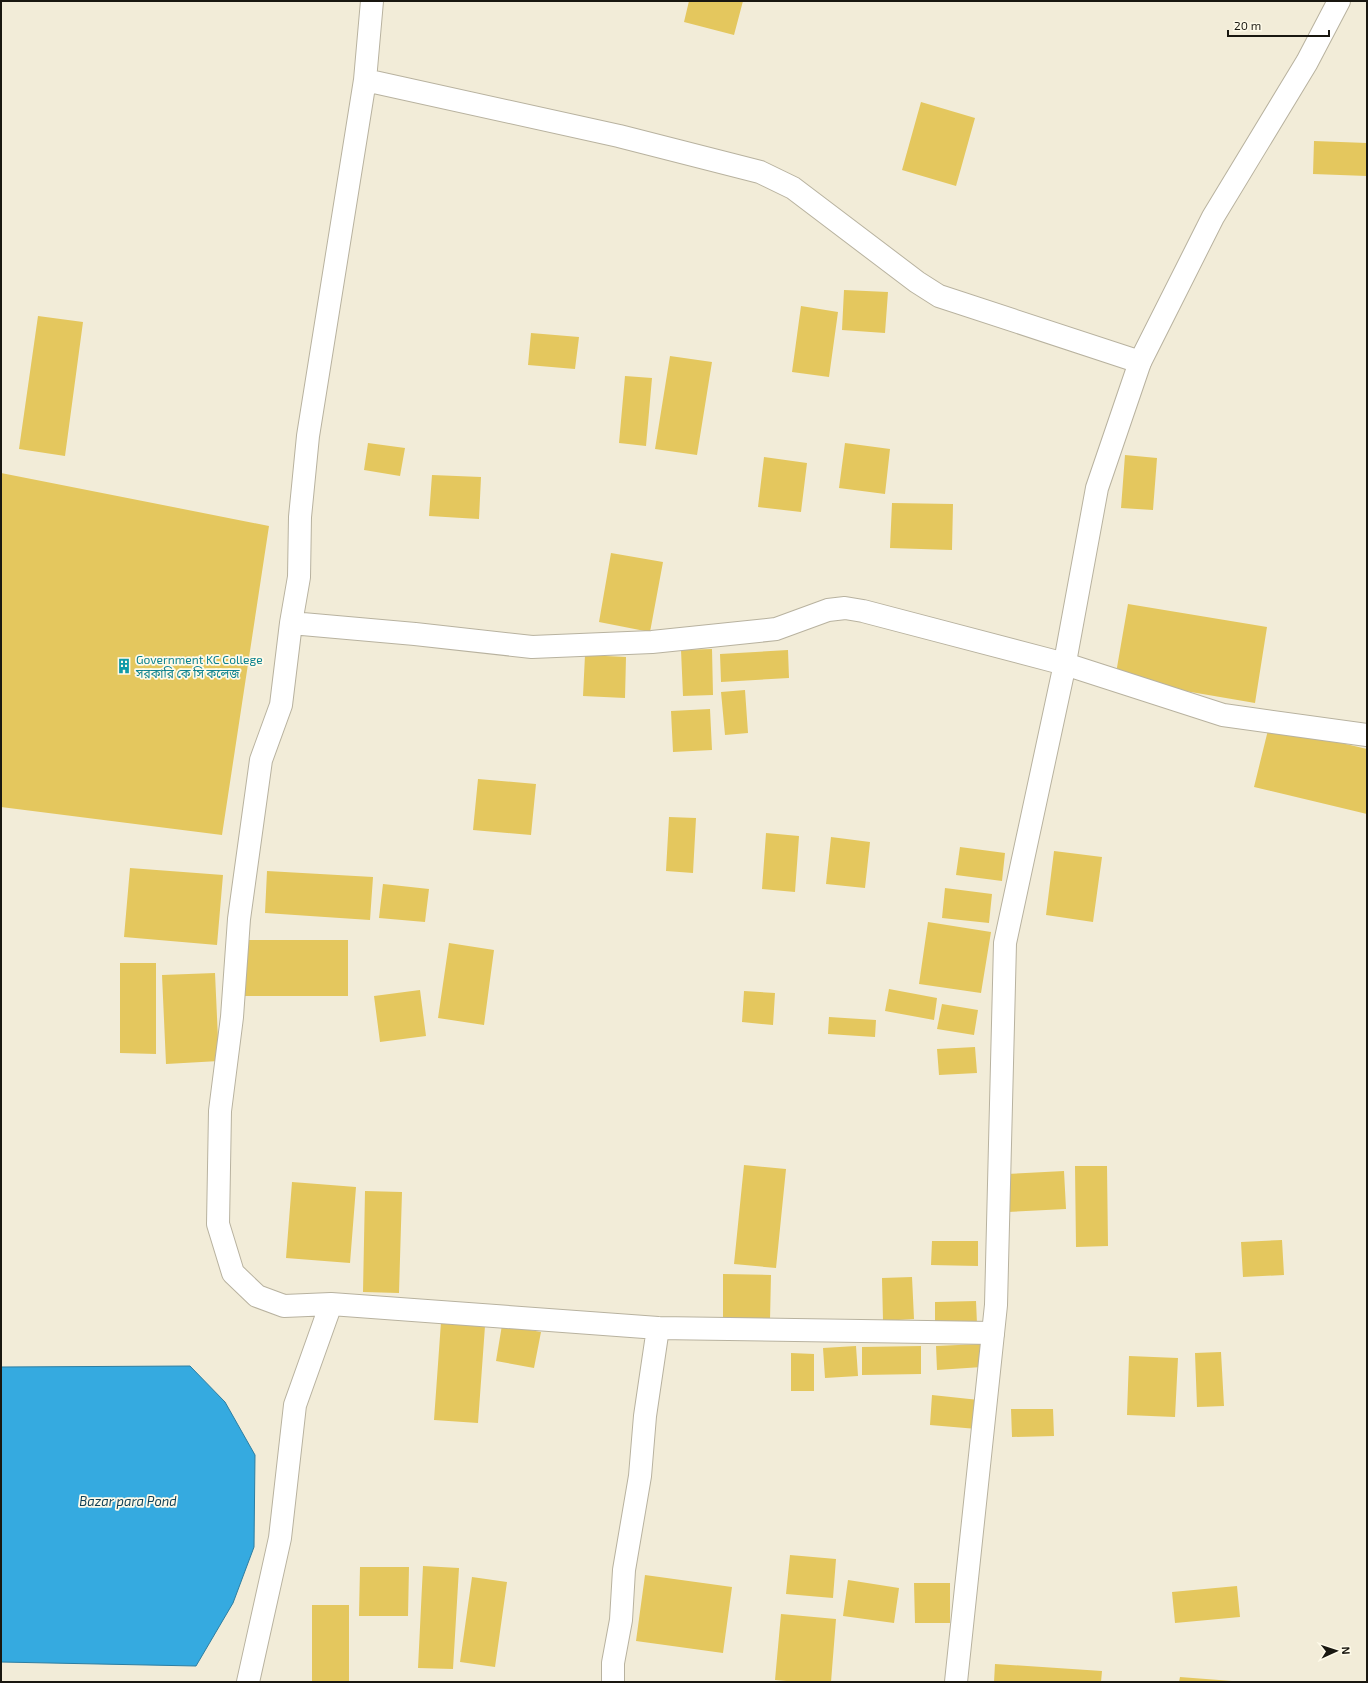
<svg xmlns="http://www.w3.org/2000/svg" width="1368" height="1683" font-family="'Exo 2','Noto Sans Bengali',sans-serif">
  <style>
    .water { fill: #35aae0; stroke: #2d7ea2 }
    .building { fill: #e4c75e }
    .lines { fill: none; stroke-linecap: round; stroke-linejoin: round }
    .minor-casing { stroke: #b8b29f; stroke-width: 24 }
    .tertiary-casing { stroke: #b8b29f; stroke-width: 24 }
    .minor { stroke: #fff; stroke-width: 22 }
    .tertiary { stroke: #fff; stroke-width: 22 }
    .labels { text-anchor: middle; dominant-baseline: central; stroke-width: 3.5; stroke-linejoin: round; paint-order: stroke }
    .culture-label { font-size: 12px; fill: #0d838f; stroke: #fefae9; text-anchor: start }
    .water-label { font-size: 13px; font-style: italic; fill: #0f3f56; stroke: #fefae9 }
  </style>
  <rect width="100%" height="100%" fill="#f2ecd8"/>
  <path class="water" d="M190,1366L225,1402L255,1455L254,1547L233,1603L196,1666L1,1662V1367Z"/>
  <path class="building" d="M689,1H743L734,35L684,22Z
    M921,102L975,118L956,186L902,170Z
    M1314,141L1367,143V176L1313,174Z
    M844,290L888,292L885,333L842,330Z
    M801,306L838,312L829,377L792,372Z
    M38,316L83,322L65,456L19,449Z
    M531,333L579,337L575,369L528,365Z
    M670,356L712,362L697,455L655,449Z
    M625,376L652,378L646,446L619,443Z
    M368,443L405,448L400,476L364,470Z
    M845,443L890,449L885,494L839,488Z
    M1125,455L1157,458L1153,510L1121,508Z
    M764,457L807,463L801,512L758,507Z
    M1,473L269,526L222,835L1,807Z
    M432,475L481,477L479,519L429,516Z
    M892,503L953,504L952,550L890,548Z
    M611,553L663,562L650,632L599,622Z
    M1128,604L1267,627L1255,703L1115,679Z
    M712,649L713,695L683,696L681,650Z
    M788,650L789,678L721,682L720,654Z
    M585,655L626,657L625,698L583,696Z
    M745,690L748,733L725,735L721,692Z
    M710,709L712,750L673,752L671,711Z
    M1269,726L1367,749V814L1254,787Z
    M478,779L536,784L531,835L473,830Z
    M669,817L696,818L693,873L666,871Z
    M766,833L799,836L795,892L762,889Z
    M831,837L870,842L865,888L826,884Z
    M960,847L1005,853L1002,881L956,875Z
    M1054,851L1102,857L1093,922L1046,915Z
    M130,868L223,875L217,945L124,937Z
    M267,871L373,877L370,920L265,913Z
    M383,884L429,889L425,922L379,918Z
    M945,888L992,894L989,923L942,918Z
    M928,922L991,932L981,993L919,984Z
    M245,940H348V996H245Z
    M449,943L494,950L484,1025L438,1018Z
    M120,963H156V1054L120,1053Z
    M215,973L219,1061L166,1064L162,975Z
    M889,989L937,998L934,1020L885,1011Z
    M420,990L426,1036L380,1042L374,996Z
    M744,991L775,993L773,1025L742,1022Z
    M942,1004L978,1010L974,1035L937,1029Z
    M829,1017L876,1020L875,1037L828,1034Z
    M975,1047L977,1073L939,1075L937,1049Z
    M744,1165L786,1169L776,1268L734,1264Z
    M1075,1166H1107L1108,1246L1076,1247Z
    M1064,1171L1066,1209L1008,1212L1006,1174Z
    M292,1182L356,1187L350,1263L286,1258Z
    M365,1191L402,1192L399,1293L363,1292Z
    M1282,1240L1284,1275L1243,1277L1241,1242Z
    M932,1241H978V1266L931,1265Z
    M723,1274L771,1275L770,1320L723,1319Z
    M912,1277L914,1319L883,1321L882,1278Z
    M976,1301L977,1324L935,1325V1302Z
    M441,1322L485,1326L478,1423L434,1420Z
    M502,1325L541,1332L534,1368L496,1361Z
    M980,1344L982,1367L937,1370L936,1346Z
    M856,1346L858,1376L825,1378L823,1348Z
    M921,1346V1374L862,1375V1347Z
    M1221,1352L1224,1406L1197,1407L1195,1353Z
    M791,1353L814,1354V1391H791Z
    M1129,1356L1178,1358L1175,1417L1127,1415Z
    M932,1395L979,1400L977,1429L930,1425Z
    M1011,1409H1053L1054,1436L1012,1437Z
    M790,1555L836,1559L833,1598L786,1594Z
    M423,1566L459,1568L453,1669L418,1668Z
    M360,1567H409L408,1616H359Z
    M645,1575L732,1587L723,1653L636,1641Z
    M472,1577L507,1582L495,1667L460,1662Z
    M848,1580L899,1588L894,1623L843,1616Z
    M914,1583H950V1623H915Z
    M1237,1586L1240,1617L1175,1623L1172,1592Z
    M312,1605H349V1682H312Z
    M781,1614L836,1619L831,1682H798L775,1680Z
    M995,1664L1102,1671L1101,1682H994Z
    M1180,1677L1232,1681V1682H1179Z"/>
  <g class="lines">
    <defs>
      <path id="minor" d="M365,80L619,136L760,172L793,188L917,282L939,296L1140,362
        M291,623L299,577L300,517L308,436L365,80L372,1
        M331,1304L284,1306L257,1296L233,1273L218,1224L220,1111L232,1017L239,919L261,760L281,705L291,623L415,634L532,647L652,642L758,631L776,629L828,610L845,608L863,611L1065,664L1223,715L1367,735
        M248,1682L280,1538L295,1405L331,1304L658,1328L993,1333
        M613,1682V1663L621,1620L624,1570L640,1476L645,1416L658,1328"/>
      <path id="tertiary" d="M956,1682L996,1305L1005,943L1063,673L1097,488L1140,362L1213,217L1307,62L1339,1"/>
    </defs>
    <use href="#minor" class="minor-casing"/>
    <use href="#tertiary" class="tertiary-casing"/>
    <use href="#minor" class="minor"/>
    <use href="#tertiary" class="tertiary"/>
  </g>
  <defs>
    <symbol id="building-bare" viewBox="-9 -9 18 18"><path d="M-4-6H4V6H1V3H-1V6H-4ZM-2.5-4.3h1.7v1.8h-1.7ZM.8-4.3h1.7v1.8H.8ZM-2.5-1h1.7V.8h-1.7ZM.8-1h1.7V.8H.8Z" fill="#0f9aa8" stroke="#fefae9" stroke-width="2.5" paint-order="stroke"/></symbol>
  </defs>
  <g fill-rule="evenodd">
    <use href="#building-bare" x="113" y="655" width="22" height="22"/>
  </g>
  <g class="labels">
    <g class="culture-label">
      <text x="136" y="659">Government KC College<tspan x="136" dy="14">সরকারি কে সি কলেজ</tspan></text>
    </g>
    <g class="water-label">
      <text x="128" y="1501">Bazar para Pond</text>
    </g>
  </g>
  <rect width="1368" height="1683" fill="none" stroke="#191710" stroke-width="4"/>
  <g transform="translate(1336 1651) rotate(87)" stroke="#fefae9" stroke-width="3" paint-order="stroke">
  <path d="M0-3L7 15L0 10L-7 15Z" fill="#191710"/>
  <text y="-6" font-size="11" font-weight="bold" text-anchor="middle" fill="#191710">N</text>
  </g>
  <path d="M1228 30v6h101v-6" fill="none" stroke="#191710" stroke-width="2"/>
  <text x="1234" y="30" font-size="12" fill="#191710" stroke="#fefae9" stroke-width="3" paint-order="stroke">20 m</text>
</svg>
